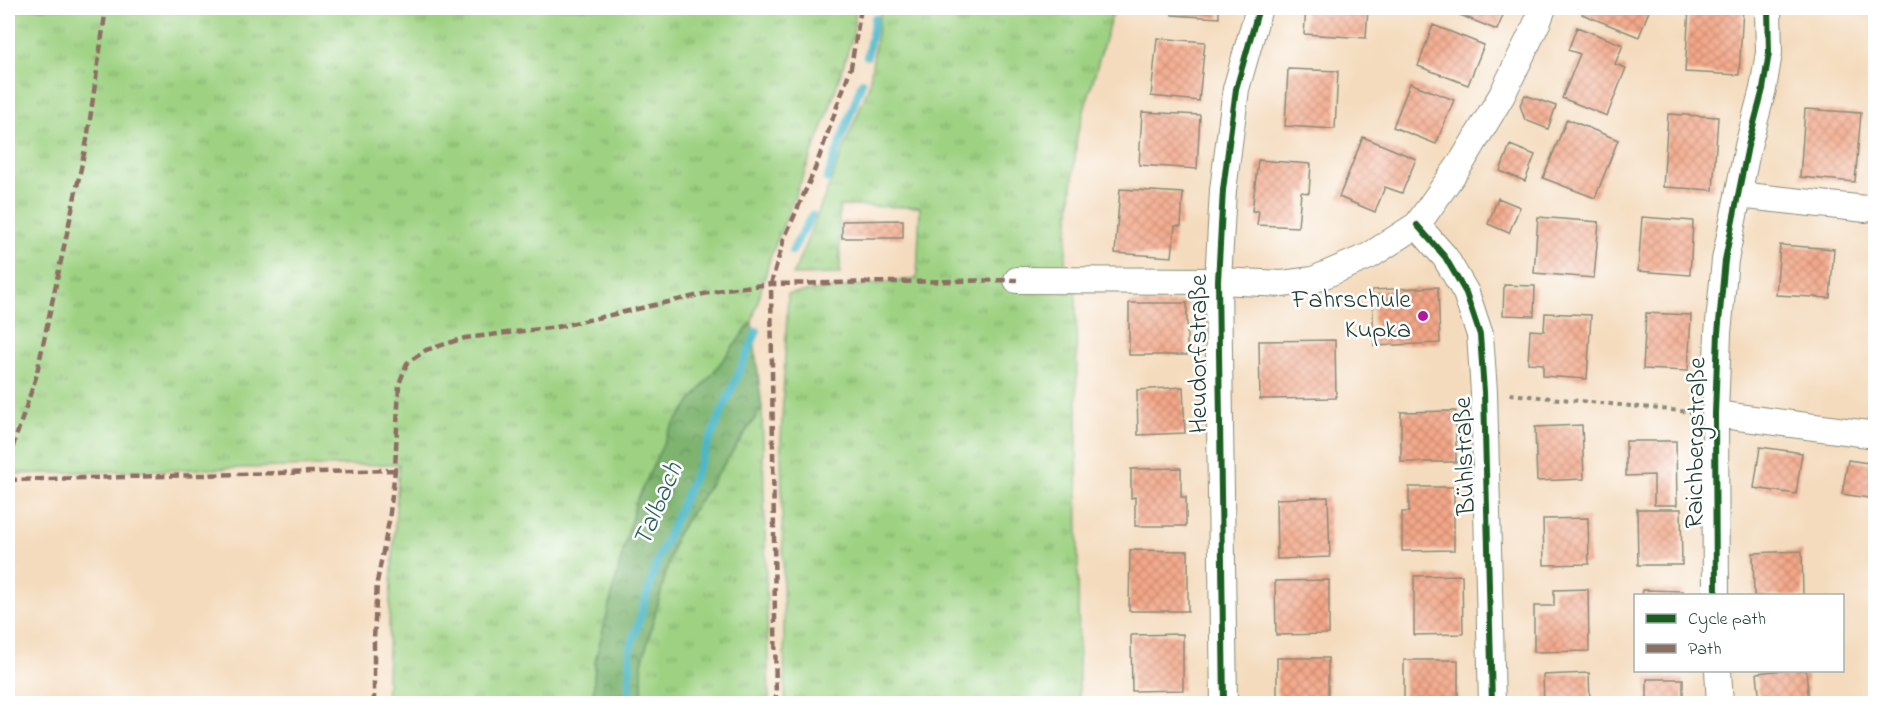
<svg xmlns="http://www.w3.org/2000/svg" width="1883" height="711" font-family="'Indie Flower',sans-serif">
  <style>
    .grass { fill: url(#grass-tufts); stroke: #5e885b; stroke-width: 1.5 }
    .forest { fill: url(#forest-crowns); stroke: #4e7852; stroke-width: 1.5 }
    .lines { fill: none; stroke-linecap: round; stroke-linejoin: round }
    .stream { stroke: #4cb8c7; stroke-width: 8 }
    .building { fill: url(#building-cross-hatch) }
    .minor-casing { stroke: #8a8c78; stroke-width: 28 }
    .path { stroke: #8a8c78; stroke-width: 4; stroke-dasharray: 4.5 4.5; stroke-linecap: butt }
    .minor { stroke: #fff; stroke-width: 26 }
    .quiet { stroke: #8d6e63; stroke-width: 4.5; stroke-dasharray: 9 4.5; stroke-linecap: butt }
    .cycleway-casing { stroke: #fff; stroke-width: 10 }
    .cycleway { stroke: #1b5e20; stroke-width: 6 }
    .poi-dot { fill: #b5179e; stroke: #fff; stroke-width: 2 }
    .labels { text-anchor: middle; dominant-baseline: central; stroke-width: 5; stroke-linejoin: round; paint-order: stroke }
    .poi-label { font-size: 26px; fill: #1f3d34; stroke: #fff; text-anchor: end }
    .street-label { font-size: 26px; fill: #1f3d34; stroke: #fff }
    .water-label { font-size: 27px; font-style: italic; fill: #2c6260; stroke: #fff }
  </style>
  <defs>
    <pattern id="grass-tufts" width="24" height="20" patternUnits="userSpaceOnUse" patternTransform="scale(1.5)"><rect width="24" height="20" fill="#9ed282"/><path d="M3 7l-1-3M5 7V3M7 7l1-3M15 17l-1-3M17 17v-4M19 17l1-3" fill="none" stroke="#80ac6b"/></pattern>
    <pattern id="forest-crowns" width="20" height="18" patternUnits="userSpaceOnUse" patternTransform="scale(1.5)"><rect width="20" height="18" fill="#7eb470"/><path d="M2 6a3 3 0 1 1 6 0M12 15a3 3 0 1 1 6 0" fill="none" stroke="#67945d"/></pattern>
    <pattern id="building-cross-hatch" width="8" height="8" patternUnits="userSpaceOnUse" patternTransform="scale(1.5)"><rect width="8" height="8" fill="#f4a788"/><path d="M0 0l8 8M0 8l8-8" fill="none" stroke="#c58970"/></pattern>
  </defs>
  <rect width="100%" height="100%" fill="#fff"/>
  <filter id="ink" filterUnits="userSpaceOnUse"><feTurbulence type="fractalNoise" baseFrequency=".0167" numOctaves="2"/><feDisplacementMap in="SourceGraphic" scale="12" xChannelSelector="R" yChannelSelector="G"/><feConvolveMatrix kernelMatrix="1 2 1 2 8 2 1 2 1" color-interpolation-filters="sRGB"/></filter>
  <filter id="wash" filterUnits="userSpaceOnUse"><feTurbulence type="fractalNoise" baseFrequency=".008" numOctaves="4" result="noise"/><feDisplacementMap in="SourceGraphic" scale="24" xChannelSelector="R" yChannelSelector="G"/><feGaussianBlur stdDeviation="1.35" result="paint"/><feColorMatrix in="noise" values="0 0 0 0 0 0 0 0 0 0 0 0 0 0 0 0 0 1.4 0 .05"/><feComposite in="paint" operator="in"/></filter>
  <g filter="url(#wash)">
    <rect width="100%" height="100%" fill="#f4dbbd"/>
    <path class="grass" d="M8,8H856L853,35L827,116L770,258L752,322L670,429L595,661L593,703H386L390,601L399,464L8,474Z
      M881,8H1114L1077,135L1064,273L1076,290L1079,703L785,704L781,441L788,294L917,279L920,207L839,206L840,274L793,275L869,86Z
      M762,408L769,703L642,704V663L676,535Z"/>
    <path class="forest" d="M752,322L762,408L676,535L642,663V703H593L595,661L635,505L670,429Z"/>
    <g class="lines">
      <path class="stream" d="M867,56L875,18
        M827,179L862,82
        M792,251L812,215
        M629,704L630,650L658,559L757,331"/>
    </g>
    <g id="blocks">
      <path class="building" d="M1173,8H1219V18L1172,15Z
        M1306,8H1368L1366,38L1304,34Z
        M1455,8H1506L1497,30L1453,12Z
        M1585,8H1650L1639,37L1582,14Z
        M1689,8H1743L1739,75L1685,72Z
        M1433,25L1484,45L1468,85L1418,66Z
        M1577,27L1623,45L1615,64L1626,68L1607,116L1562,98L1580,54L1568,50Z
        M1157,38L1205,42L1199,101L1151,96Z
        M1288,69L1338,71L1335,129L1285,126Z
        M1410,83L1454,100L1436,144L1393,127Z
        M1525,95L1556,106L1548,129L1525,120L1520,105Z
        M1805,109L1861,113L1855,182L1800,177Z
        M1142,112L1200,115L1197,169L1139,165Z
        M1668,114L1718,117L1713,190L1663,187Z
        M1567,119L1618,140L1595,198L1543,178Z
        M1363,137L1416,159L1402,193L1385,187L1375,212L1339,197Z
        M1510,145L1535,155L1525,181L1500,171Z
        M1258,160L1311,164L1309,193L1301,192L1298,227L1257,225L1259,211H1252Z
        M1120,189L1183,193L1181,226H1175L1172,257L1115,253Z
        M1498,198L1520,207L1509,233L1488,224Z
        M1538,217L1599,222L1594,278L1534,273Z
        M1642,217L1693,221L1690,275L1638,271Z
        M903,220V238H842V221Z
        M1780,245L1834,249L1830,298L1776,295Z
        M1504,285L1535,286L1534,316L1503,315Z
        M1438,287L1440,343L1374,346L1372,290Z
        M1129,303H1187V355H1129Z
        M1545,313L1591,315L1587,379L1543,376V364L1528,363L1530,330L1544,331Z
        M1646,313L1691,315L1688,371L1643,369Z
        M1335,340L1336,398L1260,399L1259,341Z
        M1183,387L1185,433L1138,435L1137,390Z
        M1456,411V462H1401V412Z
        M1582,425L1584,479L1537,481L1535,427Z
        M1626,441H1676L1677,505H1654V475L1626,476Z
        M1760,447L1802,453L1796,494L1754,488Z
        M1848,460L1875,464V499L1842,494Z
        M1181,468V497H1186V526H1135V497L1131,498V469Z
        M1409,487H1454V550L1402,551V512H1409Z
        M1328,497L1330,557L1277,559L1276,499Z
        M1637,509H1681L1682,565H1638Z
        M1588,518L1589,564L1544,565L1543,519Z
        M1130,550L1188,551V611H1129Z
        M1802,551L1803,596H1754L1753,553Z
        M1462,575L1463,634L1414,635V576Z
        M1329,580V634L1276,635L1275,581Z
        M1588,589L1589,651L1534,652V606H1554V590Z
        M1643,590L1683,591V596H1642Z
        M1183,634V690L1132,691L1131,635Z
        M1277,658H1328V704H1277Z
        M1404,660H1458V704H1404Z
        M1783,670H1806L1809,704H1760L1757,673Z
        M1589,673L1590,704H1544L1543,675Z
        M1647,679H1683V704H1647Z"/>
    </g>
  </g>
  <g filter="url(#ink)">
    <use href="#blocks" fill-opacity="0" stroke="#8a8c78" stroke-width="1.5"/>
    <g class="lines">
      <defs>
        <path id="minor" d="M1738,195L1866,209
          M1417,225L1445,257L1466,293L1480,335L1484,392L1492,704
          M1017,280L1218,281L1282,284L1313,280L1369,256L1417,225L1463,160L1502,95L1538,21L1543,8
          M1715,414L1876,435
          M1716,596L1715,414L1718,333L1725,260L1748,146L1763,89L1769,53L1768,8
          M1718,670L1720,704
          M1224,704L1218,281L1223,190L1236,89L1259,8"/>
      </defs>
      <use href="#minor" class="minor-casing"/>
      <path class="path" d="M1510,394L1691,412"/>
      <use href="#minor" class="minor"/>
      <path class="quiet" d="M8,461L36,377L87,140L106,8
        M8,480L395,470
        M374,704V639L377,582L389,521L395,470L399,384L407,363L426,350L465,338L557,327L726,289L771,284L1017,280
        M776,704L771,284L784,239L815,169L851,67L861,8"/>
      <defs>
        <path id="cycleway" d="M1417,225L1445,257L1466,293L1480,335L1484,392L1492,704
          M1716,596L1715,414L1718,333L1725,260L1748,146L1763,89L1769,53L1768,8
          M1224,704L1218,281L1223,190L1236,89L1259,8"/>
      </defs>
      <use href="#cycleway" class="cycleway-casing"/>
      <use href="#cycleway" class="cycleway"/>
    </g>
  </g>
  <circle class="poi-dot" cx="1423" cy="316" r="6"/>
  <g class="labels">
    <g class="poi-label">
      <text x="1411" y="301">Fahrschule<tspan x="1411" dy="30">Kupka</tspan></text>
    </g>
    <g class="street-label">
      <text transform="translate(1200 354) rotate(-90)">Heudorfstraße</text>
      <text transform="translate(1697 443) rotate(-89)">Raichbergstraße</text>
      <text transform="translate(1466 456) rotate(-92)">Bühlstraße</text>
    </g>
    <g class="water-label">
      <text transform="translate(659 505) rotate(-67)">Talbach</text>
    </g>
  </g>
  <rect width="1883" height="711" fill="none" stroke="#fff" stroke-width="30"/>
  <rect x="1634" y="594" width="210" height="78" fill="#ffffff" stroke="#a5b1ae" stroke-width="1.5"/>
  <rect x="1646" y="614" width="30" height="9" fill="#1b5e20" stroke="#a5b1ae" stroke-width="1.5"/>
  <text x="1688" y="624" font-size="18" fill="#1f3d34">Cycle path</text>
  <rect x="1646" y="644" width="30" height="9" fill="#8d6e63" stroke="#a5b1ae" stroke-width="1.5"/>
  <text x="1688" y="654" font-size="18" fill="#1f3d34">Path</text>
</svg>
